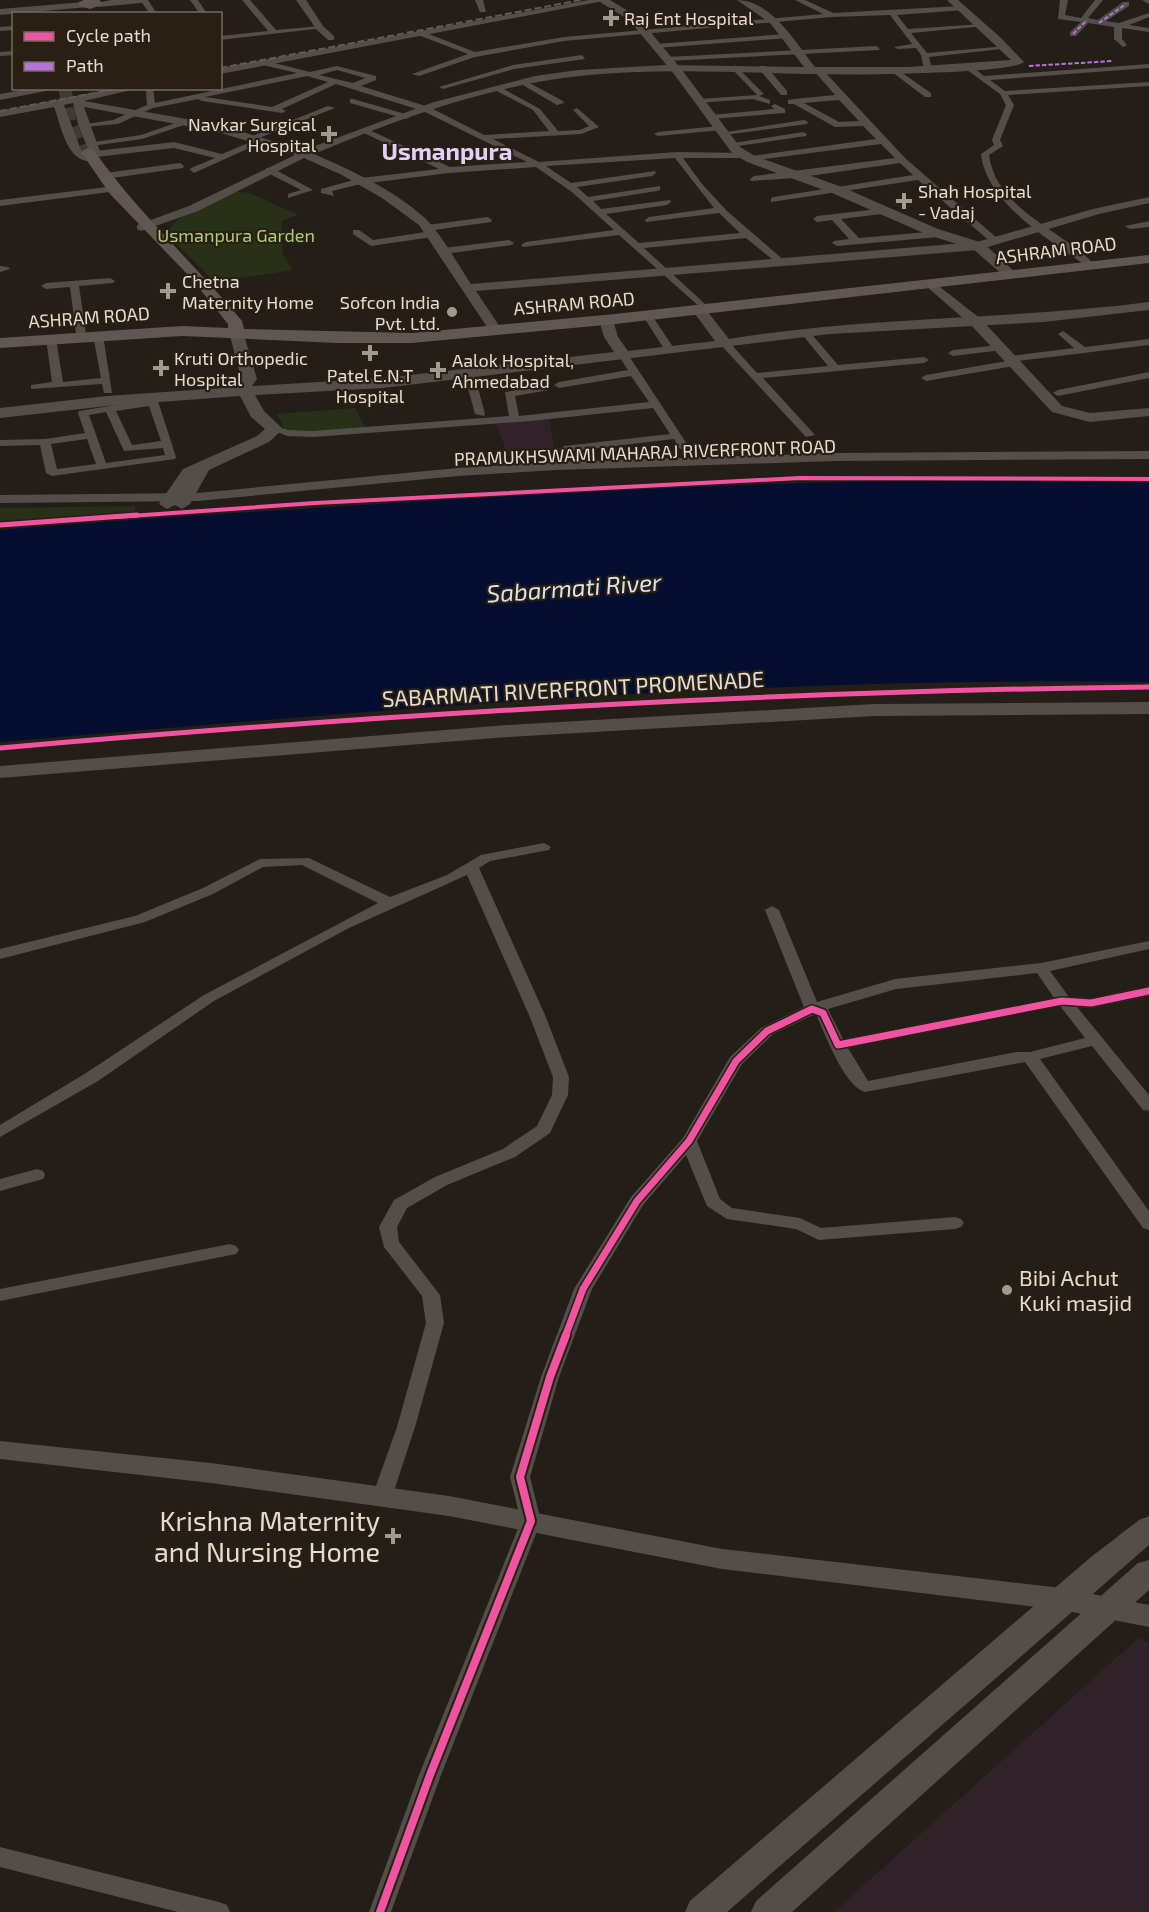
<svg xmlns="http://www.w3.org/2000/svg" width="1149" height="1912" font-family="'Exo 2',sans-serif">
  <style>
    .commercial { fill: #312128 }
    .green { fill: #283117 }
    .water { fill: #030e30 }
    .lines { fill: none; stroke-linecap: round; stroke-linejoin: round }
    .primary-tunnel { stroke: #403a34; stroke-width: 13; stroke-dasharray: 13 7; stroke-linecap: butt }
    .minor { fill: #534e49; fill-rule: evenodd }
    .tertiary { fill: #534e49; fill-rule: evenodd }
    .secondary { fill: #534e49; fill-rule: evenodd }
    .primary { fill: #605753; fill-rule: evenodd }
    .rail { stroke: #5f5a56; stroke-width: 2; stroke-dasharray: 7 3; stroke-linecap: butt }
    .quiet { stroke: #b673d3; stroke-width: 2; stroke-dasharray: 4.5 2; stroke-linecap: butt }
    .cycleway-far3-casing { stroke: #291f13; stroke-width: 6 }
    .cycleway-far2-casing { stroke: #291f13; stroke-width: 8 }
    .cycleway-far1-casing { stroke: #291f13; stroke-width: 10 }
    .cycleway-casing { stroke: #291f13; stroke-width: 12 }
    .cycleway-far3 { stroke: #f153a3; stroke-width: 4 }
    .cycleway-far2 { stroke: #f153a3; stroke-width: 5 }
    .cycleway-far1 { stroke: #f153a3; stroke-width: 7 }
    .cycleway { stroke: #f153a3; stroke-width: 8 }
    .poi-dot { fill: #a09a92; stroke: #291f13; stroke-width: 2 }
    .labels { text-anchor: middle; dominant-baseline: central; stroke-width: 4.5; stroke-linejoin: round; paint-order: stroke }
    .far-poi-label { font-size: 18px; fill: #e2dcd4; stroke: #291f13; text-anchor: start }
    .far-park-label { font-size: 18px; fill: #adce7f; stroke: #291f13 }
    .far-street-label { font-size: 18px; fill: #e2dcd4; stroke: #291f13 }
    .street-label { font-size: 22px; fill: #e2dcd4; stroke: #291f13 }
    .poi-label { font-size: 22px; fill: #e2dcd4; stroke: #291f13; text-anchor: start }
    .far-district-label { font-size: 24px; font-weight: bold; fill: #e0d0fa; stroke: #291f13 }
    .water-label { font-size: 24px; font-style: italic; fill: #d9e2f1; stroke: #291f13 }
    .near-poi-label { font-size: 27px; fill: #e2dcd4; stroke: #291f13; text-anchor: end }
  </style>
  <rect width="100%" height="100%" fill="#241e18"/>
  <path class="commercial" d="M549,418L556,455L509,457L495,422Z
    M1138,1638L1149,1643V1912H834Z"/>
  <path class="green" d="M230,191L250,193L298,215L281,221L283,254L292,270L215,282L169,237C166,217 214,199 230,191Z
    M355,408L365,428L298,433L285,431L277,414Z
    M135,506V513L0,521V508Z"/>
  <path class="water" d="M969,480L1149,483V682C765,676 382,710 0,742V530C126,519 253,512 379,504C576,492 772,481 969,480Z"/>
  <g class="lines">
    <path class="primary-tunnel" d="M65,88L70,122L82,152"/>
    <path class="minor" d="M140,0H148L157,14H150Z
      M190,0H198L207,14H200Z
      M242,0H250L276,30L320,26L324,28L220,40V36L268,31Z
      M475,0H483L486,12H480Z
      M795,0H805L833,13L961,6L964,10L897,15L908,29L982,24L986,26L911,33L927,53L1007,46L1011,48L929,57L932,69L928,71L924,69L921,55L916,48L898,49L894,47L912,44L890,15L832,17L564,41L475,57L419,76L412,74L468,54L418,35L421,31L475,52L564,37L823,14Z
      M1060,0H1068L1065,15L1081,18L1095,0H1103L1088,18L1098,20L1123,2H1129V6L1106,21L1119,23L1149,13V17L1129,25L1149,28V32L1122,28V39L1127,45L1123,47L1114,39V27L1088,23L1076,36H1070V32L1081,22L1058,19Z
      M1142,0H1149V4Z
      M14,26V30L0,31V27Z
      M785,34L788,38L656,48L652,46L656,44Z
      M877,46L880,50L667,61L663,59L667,57Z
      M14,51V55L0,56V52Z
      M582,55L585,59L514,69L443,89L439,87L513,65Z
      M266,61L310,72L337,66L376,76V80L361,86L429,107L484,135L549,131L533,110L495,90V86H498L540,109L558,131L580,130L589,126L573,110L577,108L599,127L581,134L493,139L539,162L677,152L746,153V157L743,158H683L702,184L727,211L786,262L778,264L746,238L644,248L705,304V308L702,309L619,235L523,247L521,245L526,242L614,230L572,192L536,167L449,173L361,184L332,191L334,196L321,193V189L361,178L439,169L364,133V129H367L450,167L527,162L423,111L336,84L282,109L286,111L282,113L202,101L198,99L153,108L118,124L83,127L79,125L113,120L147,105L146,91L143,88H153L155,103L297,73L263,65ZM337,70L365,78L353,83L319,75ZM307,76L328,82L272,107L205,97ZM675,158L714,208L649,217L645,220L646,222L719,213L740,233L639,243L606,214L667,205L671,202L670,200L601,209L593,201L657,191L660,190V186L588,197L577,187L652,176L656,173L655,171L571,183L546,166Z
      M1149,64V68L990,80L1005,91L1149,82V86L1008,95L1014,105L1000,140L1003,146L989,155C996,209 1060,229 1093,263L1085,265C1048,239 986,202 981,154L994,145L992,140L1006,105L1000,94L963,67L970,65L984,76Z
      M735,65L764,94L759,96L770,100V104L753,99L696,103V99H699L757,95L732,69Z
      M760,66H766L787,91V95H781L760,70Z
      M815,68H821L905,158L998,239V243H992L918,180L771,202V198L774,197L913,175L900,163L795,178L751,181L750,179L754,176L895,158L881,144L748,161L747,159L751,156L876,139L863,126L835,127L794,104H788V100L794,99L835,95L815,72ZM839,100L859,121L839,122L804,103Z
      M895,68L931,93V97H925L892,72Z
      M524,80L563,101L564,103L557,105L521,84L520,82Z
      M353,99L409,115L410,117L406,119L350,103V99Z
      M775,104L785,109V113L711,119L707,117L711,115L774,109L771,106Z
      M328,106L335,108L254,140L247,138Z
      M187,119L191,121L190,123L142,139L91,146L87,143L141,135Z
      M804,120L808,122L807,124L724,135L720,133Z
      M719,126H722V130L658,136L654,134L658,132Z
      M803,132L807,134L806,136L731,147L727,144Z
      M258,139L265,141L194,173L190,170L191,168L215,158L174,148L96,157L92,154L96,151L174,142L222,154Z
      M180,163L184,166L183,168L105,179L101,176L105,173Z
      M266,168H272L313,190L288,198V194L301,190L266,172Z
      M107,187L111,190L110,192L0,206V200Z
      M887,208L891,211L890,213L841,219L859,238L939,231L944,234L939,237L837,246L832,243L834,241L849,239L832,220L817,222L813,219L817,216Z
      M488,217L492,220L491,222L427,231L422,228L427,225Z
      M1149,221V227L1130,229L1125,226Z
      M353,230H359L373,240L432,231L437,234L432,237L371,246L353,234Z
      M509,240L514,243L512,245L444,254L439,251L444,248Z
      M0,266L8,267L10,269L0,272Z
      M110,278L115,281L113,283L79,286L86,334L81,337L76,334L70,287L46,289L41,286L46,283Z
      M645,314H651L675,350L674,352H666L643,316Z
      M805,329L808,330L838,365L924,357L929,360L924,363L763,378L815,435L806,437L720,344L729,342L757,373L828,366L800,332Z
      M1063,331L1085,347L1149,339V345L1018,361V365L1014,366L926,381L921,378L926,375L1007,361L1005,359L1010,356L1074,348L1058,334Z
      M98,332L103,335L112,393H104L102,384L31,389V385L52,382L46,339L51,336L56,339L63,382L101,378L93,335Z
      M999,345L1004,348L1003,350L953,356L948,353L953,350Z
      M623,352L627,353L689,447L688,449H680L674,439L564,452L559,449L564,446L670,434L653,408L531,421L313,437L287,436L270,429L275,426L288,430L313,431L509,416L505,392L545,385L550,388L549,390L515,396L519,416L649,402L631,376L559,388L554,385L559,382L628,370L618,355Z
      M469,370L474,373L485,414L484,416L475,414L464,373Z
      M1149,372V378L1058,396L1053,393L1058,390Z
      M152,395L157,398L176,457L175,459L52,476L46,473L40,445L0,446V440L45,439L85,433L78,413L79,411L147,400L148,396ZM149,406L161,441L132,445L116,411ZM106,412L124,451L163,448L165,455L106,463L89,415ZM87,439L96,464L57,469L51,444Z
      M544,843L551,847L549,850L490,861L479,868L545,1015L569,1077L568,1095L550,1133L515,1157L447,1185L407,1208L397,1227L399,1242L440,1295L444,1323L415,1427L392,1497L389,1502L382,1505L375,1502L372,1497L397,1427L426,1323L422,1296L384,1247L379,1227L394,1200L435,1177L503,1149L537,1126L552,1095L553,1077L529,1015L467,875L349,928L214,1001L98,1081L0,1137V1125L86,1073L204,995L378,903L302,865L263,867L213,894L145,922L0,959V949L135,916L203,888L260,859L309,858L390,897L447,875L481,855Z
      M772,906L779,910L817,1002L895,979L1041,963L1149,941V949L1050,971L1069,997L1091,998L1149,986V996L1091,1008L1077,1007L1149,1095V1111L1143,1110L1092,1046L1040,1059L1149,1211V1230L1143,1228L1025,1062L865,1092C845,1087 825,1035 817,1016L813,1015L773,1034L742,1064L697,1141L720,1199L732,1208L800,1218L821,1228L955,1217L961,1219L964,1223L961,1227L955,1229L819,1240L796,1229L727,1219L707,1206L686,1155L643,1205L592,1289L559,1377L530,1477L541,1521L441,1775L391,1912H369L419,1775L521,1521L510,1477L541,1377L574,1289L631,1197L683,1138L730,1057L761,1028L804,1007L765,910ZM1037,973L1054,998L843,1039L828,1009L896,989ZM1060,1006L1085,1038L1030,1052H1016L868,1081L848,1048Z
      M37,1169L43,1171L45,1175L43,1179L0,1191V1179Z
      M230,1244L236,1246L239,1250L236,1254L0,1301V1289Z
      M0,1847L219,1902L227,1905L230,1912H178L0,1867Z"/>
    <path class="tertiary" d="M146,0L141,3L98,7L93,4L111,0Z
      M296,0H306L323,26L334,36V40H328L317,30Z
      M589,0H609L220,74V68Z
      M737,0C771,0 796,43 815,67H908L1011,60L947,0H958L1001,38L1024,62C1011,72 911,73 889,74C786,77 682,65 579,76C488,86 398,119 314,154C353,171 394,190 426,219C442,235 458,265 471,284L977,242L1093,209L1149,197V203L1099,214L978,250L476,291L502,330L496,334L491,333L419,225L382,198L342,175L304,158L198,211L141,231L137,229V225L189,206L295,155L214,131L84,107L101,154L96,161C67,166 62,128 54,107L0,117V111L116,88H140L84,101L215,124L304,150L434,102L535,76L578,70L666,65L804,67L770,23ZM73,103L78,124L90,154L89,156L81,150L64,105Z
      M85,2L90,5L88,7L0,15V9Z
      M34,88H61L0,100V94Z
      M931,280L981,319L1062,406L1090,413L1149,408V416L1090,422L1052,412L971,325L927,287L925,284Z
      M1149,451V459L836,461L556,470L458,476L198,501L0,503V495L198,493L458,468L556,462L836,453Z
      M0,1441L211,1463L449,1496L722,1549L1062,1588L1149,1605V1627L1062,1610L722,1569L449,1516L211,1483L0,1459Z"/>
    <path class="secondary" d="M597,0H610L638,17L682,70L740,147L755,156L842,187L938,229L983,243L1015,272L1008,276L1003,275L973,249L928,235L832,193L747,162L732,153L674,74L630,21Z
      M1149,302V310L1043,322L830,334L383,388L255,395L264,411L283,429L269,442L209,470L190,504L182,509L175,505L167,509L159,504L183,469L257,436L265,429L251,417L240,396L107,406L0,418V408L107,396L237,387L241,378L229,332L236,328L243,332L257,379L252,386L383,378L614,352L604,337L599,320L606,316L613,320L618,337L628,351L715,341L692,310L699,306L704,307L729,339C868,316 1009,320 1149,302Z
      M1149,702V714L874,716L507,737L0,778V766L507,725L874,704Z
      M1149,1516V1545L727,1912H685L690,1901L1091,1557L1139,1520Z
      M1149,1560V1590L792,1912H751L756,1901L1138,1563Z"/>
    <path class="primary" d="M84,0H99L104,4L90,9L79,6V2Z
      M88,148L93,149C136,211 193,262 242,321L244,329L412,333L615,314L1149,255V263L615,324L412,343H338L182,336L0,348V338L182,326L228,328V324L191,278L110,194L81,152Z"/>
    <path class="rail" d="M220,68L581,0
      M0,111L121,88"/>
    <path class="quiet" d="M1099,23L1126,4
      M1073,34L1087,20
      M1029,66L1113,61"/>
    <defs>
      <path id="cycleway-far3" d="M116,517L315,503L800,478L1149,479"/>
      <path id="cycleway-far2" d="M0,525L137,515
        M0,748C383,714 765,691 1149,687"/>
      <path id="cycleway-far1" d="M565,1337L583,1289L637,1201L689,1141L736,1061L767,1031L812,1009L823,1013L838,1045L1062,1001L1091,1003L1149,991"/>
      <path id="cycleway" d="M380,1912L430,1775L531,1521L520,1477L550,1377L566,1335"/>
    </defs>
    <use href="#cycleway-far3" class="cycleway-far3-casing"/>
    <use href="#cycleway-far2" class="cycleway-far2-casing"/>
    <use href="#cycleway-far1" class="cycleway-far1-casing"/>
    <use href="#cycleway" class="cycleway-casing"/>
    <use href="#cycleway-far3" class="cycleway-far3"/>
    <use href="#cycleway-far2" class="cycleway-far2"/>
    <use href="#cycleway-far1" class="cycleway-far1"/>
    <use href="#cycleway" class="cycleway"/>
  </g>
  <g class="poi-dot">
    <path d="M608 9h6v6h6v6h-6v6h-6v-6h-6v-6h6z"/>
    <path d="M326 125h6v6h6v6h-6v6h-6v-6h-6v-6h6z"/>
    <path d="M901 192h6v6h6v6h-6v6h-6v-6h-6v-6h6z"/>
    <path d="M165 282h6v6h6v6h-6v6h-6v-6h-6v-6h6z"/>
    <circle cx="452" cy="312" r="6"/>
    <path d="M367 344h6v6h6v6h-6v6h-6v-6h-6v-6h6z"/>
    <path d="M158 359h6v6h6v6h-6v6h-6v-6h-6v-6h6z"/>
    <path d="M435 361h6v6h6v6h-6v6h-6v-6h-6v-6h6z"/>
    <circle cx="1007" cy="1290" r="6"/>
    <path d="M390 1527h6v6h6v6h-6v6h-6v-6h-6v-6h6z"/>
  </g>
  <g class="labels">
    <g class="far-poi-label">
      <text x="624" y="18">Raj Ent Hospital</text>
      <text x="316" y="124" text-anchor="end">Navkar Surgical<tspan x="316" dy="21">Hospital</tspan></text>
      <text x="918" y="191">Shah Hospital<tspan x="918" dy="21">- Vadaj</tspan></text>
      <text x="182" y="281">Chetna<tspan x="182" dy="21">Maternity Home</tspan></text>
      <text x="440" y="302" text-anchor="end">Sofcon India<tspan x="440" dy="21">Pvt. Ltd.</tspan></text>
      <text x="174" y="358">Kruti Orthopedic<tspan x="174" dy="21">Hospital</tspan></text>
      <text x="452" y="360">Aalok Hospital,<tspan x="452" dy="21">Ahmedabad</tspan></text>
      <text x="370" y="375" text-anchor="middle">Patel E.N.T<tspan x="370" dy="21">Hospital</tspan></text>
    </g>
    <g class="far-park-label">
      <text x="236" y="235">Usmanpura Garden</text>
    </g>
    <g class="far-street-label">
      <text transform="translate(1056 250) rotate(-7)">ASHRAM ROAD</text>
      <text transform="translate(574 303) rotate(-5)">ASHRAM ROAD</text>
      <text transform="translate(89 317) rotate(-4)">ASHRAM ROAD</text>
      <text transform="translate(645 452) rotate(-2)">PRAMUKHSWAMI MAHARAJ RIVERFRONT ROAD</text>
    </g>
    <g class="street-label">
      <text transform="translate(573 688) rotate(-3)">SABARMATI RIVERFRONT PROMENADE</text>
    </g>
    <g class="poi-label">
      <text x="1019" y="1277">Bibi Achut<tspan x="1019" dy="25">Kuki masjid</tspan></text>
    </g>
    <g class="far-district-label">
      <text x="447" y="150">Usmanpura</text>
    </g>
    <g class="water-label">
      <text transform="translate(574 587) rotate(-4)">Sabarmati River</text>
    </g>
    <g class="near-poi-label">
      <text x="380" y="1520">Krishna Maternity<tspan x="380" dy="31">and Nursing Home</tspan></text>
    </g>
  </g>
  <rect x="12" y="12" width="210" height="78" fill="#291f13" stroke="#736b60" stroke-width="1.5"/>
  <rect x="24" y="32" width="30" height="9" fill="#f153a3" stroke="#736b60" stroke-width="1.5"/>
  <text x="66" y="42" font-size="18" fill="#e2dcd4">Cycle path</text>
  <rect x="24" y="62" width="30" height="9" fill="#b673d3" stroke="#736b60" stroke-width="1.5"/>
  <text x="66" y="72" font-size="18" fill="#e2dcd4">Path</text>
</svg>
